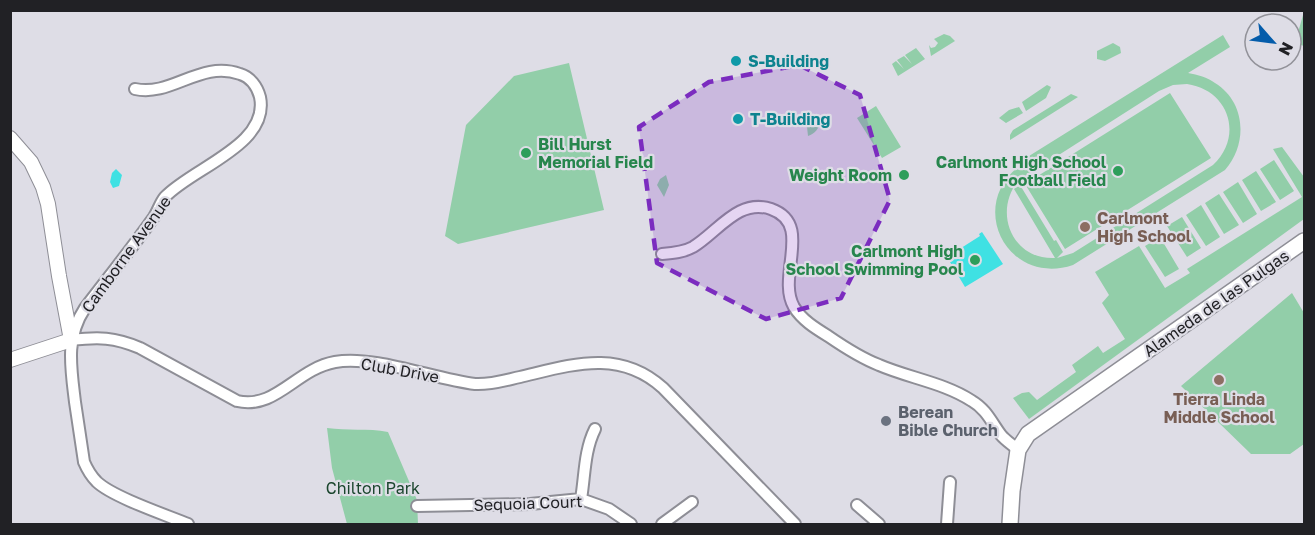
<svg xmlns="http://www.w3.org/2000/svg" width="1315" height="535" font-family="'Golos Text',sans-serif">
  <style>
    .green { fill: #92cea9; fill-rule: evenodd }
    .water { fill: #3fe1e3 }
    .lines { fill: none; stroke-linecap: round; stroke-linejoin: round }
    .minor-casing { stroke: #8e8e96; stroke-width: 14 }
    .tertiary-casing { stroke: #8e8e96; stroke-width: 16 }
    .secondary-casing { stroke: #8e8e96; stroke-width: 18 }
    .minor { stroke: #fff; stroke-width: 10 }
    .tertiary { stroke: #fff; stroke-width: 14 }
    .secondary { stroke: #fff; stroke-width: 15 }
    .marked { fill: #7b2cbf; fill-opacity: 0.2; stroke: #7b2cbf; stroke-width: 4.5; stroke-dasharray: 12 8; stroke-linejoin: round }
    .culture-dot { fill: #0f9aa8; stroke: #dedde6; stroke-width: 2 }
    .leisure-dot { fill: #2e9e5b; stroke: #dedde6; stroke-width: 2 }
    .education-dot { fill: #8d6e63; stroke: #dedde6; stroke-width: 2 }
    .worship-dot { fill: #6b7280; stroke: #dedde6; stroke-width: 2 }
    .labels { text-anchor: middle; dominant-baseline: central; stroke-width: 4.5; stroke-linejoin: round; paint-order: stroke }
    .culture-label { font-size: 16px; font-weight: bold; fill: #0d838f; stroke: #dedde6; text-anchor: start }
    .leisure-label { font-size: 16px; font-weight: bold; fill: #27864d; stroke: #dedde6; text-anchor: end }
    .education-label { font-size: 16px; font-weight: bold; fill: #785e54; stroke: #dedde6; text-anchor: start }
    .street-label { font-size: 16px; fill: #212125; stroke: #dedde6 }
    .worship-label { font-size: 16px; font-weight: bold; fill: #5b616d; stroke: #dedde6; text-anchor: start }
    .park-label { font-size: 16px; fill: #1a452d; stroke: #dedde6 }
  </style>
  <rect width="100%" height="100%" fill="#dedde6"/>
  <path class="green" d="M1303,15L1304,16V46L1295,43Z
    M944,34L950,36L955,41L931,56L929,45L931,48L935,47L938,43L934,39Z
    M1223,35L1230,47L1188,73C1198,75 1207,77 1215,83C1246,102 1248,144 1225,170L1073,265C1007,287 965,204 1022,164L1021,161ZM1187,84C1229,90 1244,136 1213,165L1073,253L1057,258L1063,252L1056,240L1054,241L1020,185L1014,189L1055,258C1012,260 993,212 1018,181L1159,91L1173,85Z
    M1113,43L1120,47L1121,53L1105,61L1097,59V51Z
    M916,48L925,59L898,76L892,64L896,61L904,69L897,60L904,56L912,64L905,55Z
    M569,63L604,210L458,244L445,236L466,125L514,76Z
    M1047,85L1051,87L1046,98L1026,111L1022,102Z
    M1170,93L1211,158L1065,249L1025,184Z
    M1071,94L1078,97L1010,140V135L1013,130Z
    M876,106L901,147L882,158L857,118Z
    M1019,107L1023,113L1006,123L999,118L1009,110Z
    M815,117L821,121C819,128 815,134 808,136L807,127Z
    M1282,147L1304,177V219L1029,419L1013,398L1022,393L1029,392L1037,400L1076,372L1072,365L1098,346L1103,353L1125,339L1102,303L1109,295L1095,272L1139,246L1165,288L1190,273L1187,269L1302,197L1273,149Z
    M1274,160L1294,191L1280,200L1260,169Z
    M1256,171L1276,202L1261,211L1242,180Z
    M666,175L669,185L664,197L657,185L660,179Z
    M1238,182L1257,214L1243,223L1223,192Z
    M1219,194L1239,225L1224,234L1205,203Z
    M1201,205L1220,237L1206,246L1186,215Z
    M1182,217L1201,248L1187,257L1167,226Z
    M1160,237L1179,269L1165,277L1145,246Z
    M1292,293L1304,313V444L1290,454H1251L1181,386Z
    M327,428C347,431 368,428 388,432L417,500L418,524H347L332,468Z"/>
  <path class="water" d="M116,169L122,175L119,186L113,188L110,182L112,173Z
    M982,232L1003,264L965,287L947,257L980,236L979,234Z"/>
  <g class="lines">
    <defs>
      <path id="minor" d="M135,89C172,97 200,60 240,74C250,77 257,86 260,97C270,145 192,168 165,197C160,203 158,211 154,217C132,248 108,278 85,308C65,338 71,368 75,402C78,422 81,442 84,462C87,469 91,476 97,482C113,497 166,515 188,524
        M662,254C673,253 684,252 693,247C718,232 738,198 771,209C814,224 776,276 794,307C802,320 815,328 828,336C844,347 861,358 879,365C909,378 945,383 972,401C986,409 992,423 1001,435C1006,441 1013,445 1018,450
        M71,340C99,337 114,337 140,348L237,401C276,410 296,369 335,362C374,355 434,379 475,384C490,385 506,380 520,377C571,365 619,348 663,388L795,524
        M581,499C585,476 584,451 595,429
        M857,505L879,524
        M417,506L530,504L581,499L609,509L631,524
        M662,524L692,502
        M947,524L950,482"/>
      <path id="tertiary" d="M10,138L31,162L43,187L48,204L59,276L71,340L10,360"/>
      <path id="secondary" d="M1010,524L1012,491L1018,450L1028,434L1304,241"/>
    </defs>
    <use href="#minor" class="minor-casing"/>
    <use href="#tertiary" class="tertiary-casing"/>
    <use href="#secondary" class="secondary-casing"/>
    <use href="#minor" class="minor"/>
    <use href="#tertiary" class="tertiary"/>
    <use href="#secondary" class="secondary"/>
  </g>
  <path class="marked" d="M799,65L860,95L890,200L841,298L766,319L657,263L639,127L709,82Z"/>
  <g class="culture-dot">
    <circle cx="736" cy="61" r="6"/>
    <circle cx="738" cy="119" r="6"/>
  </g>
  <g class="leisure-dot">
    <circle cx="526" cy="153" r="6"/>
    <circle cx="1118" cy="171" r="6"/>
    <circle cx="904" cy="175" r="6"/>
    <circle cx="975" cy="260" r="6"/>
  </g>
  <g class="education-dot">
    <circle cx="1085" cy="227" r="6"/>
    <circle cx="1219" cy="380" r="6"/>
  </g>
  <circle class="worship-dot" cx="886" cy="421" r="6"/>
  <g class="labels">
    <g class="culture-label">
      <text x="748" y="61">S-Building</text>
      <text x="750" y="119">T-Building</text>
    </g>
    <g class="leisure-label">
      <text x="538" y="144" text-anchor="start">Bill Hurst<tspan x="538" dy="18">Memorial Field</tspan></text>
      <text x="1106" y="162">Carlmont High School<tspan x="1106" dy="18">Football Field</tspan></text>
      <text x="892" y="175">Weight Room</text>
      <text x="963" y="251">Carlmont High<tspan x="963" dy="18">School Swimming Pool</tspan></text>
    </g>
    <g class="education-label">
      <text x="1097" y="218">Carlmont<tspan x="1097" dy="18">High School</tspan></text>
      <text x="1219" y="399" text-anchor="middle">Tierra Linda<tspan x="1219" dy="18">Middle School</tspan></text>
    </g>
    <g class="street-label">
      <text transform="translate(126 254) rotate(-54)">Camborne Avenue</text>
      <text transform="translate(1216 303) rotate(-35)">Alameda de las Pulgas</text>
      <text transform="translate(400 370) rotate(10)">Club Drive</text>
      <text transform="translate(528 503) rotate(-2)">Sequoia Court</text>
    </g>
    <g class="worship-label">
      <text x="898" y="412">Berean<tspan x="898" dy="18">Bible Church</tspan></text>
    </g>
    <g class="park-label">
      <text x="373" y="488">Chilton Park</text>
    </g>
  </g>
  <rect width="1315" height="535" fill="none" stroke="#212125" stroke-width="24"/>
  <g transform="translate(1273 42) rotate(118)"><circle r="28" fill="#dedde6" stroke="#929299" stroke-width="1.5"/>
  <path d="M0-4.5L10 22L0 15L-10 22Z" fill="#045caa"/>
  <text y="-9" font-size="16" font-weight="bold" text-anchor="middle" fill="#212125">N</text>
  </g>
</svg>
